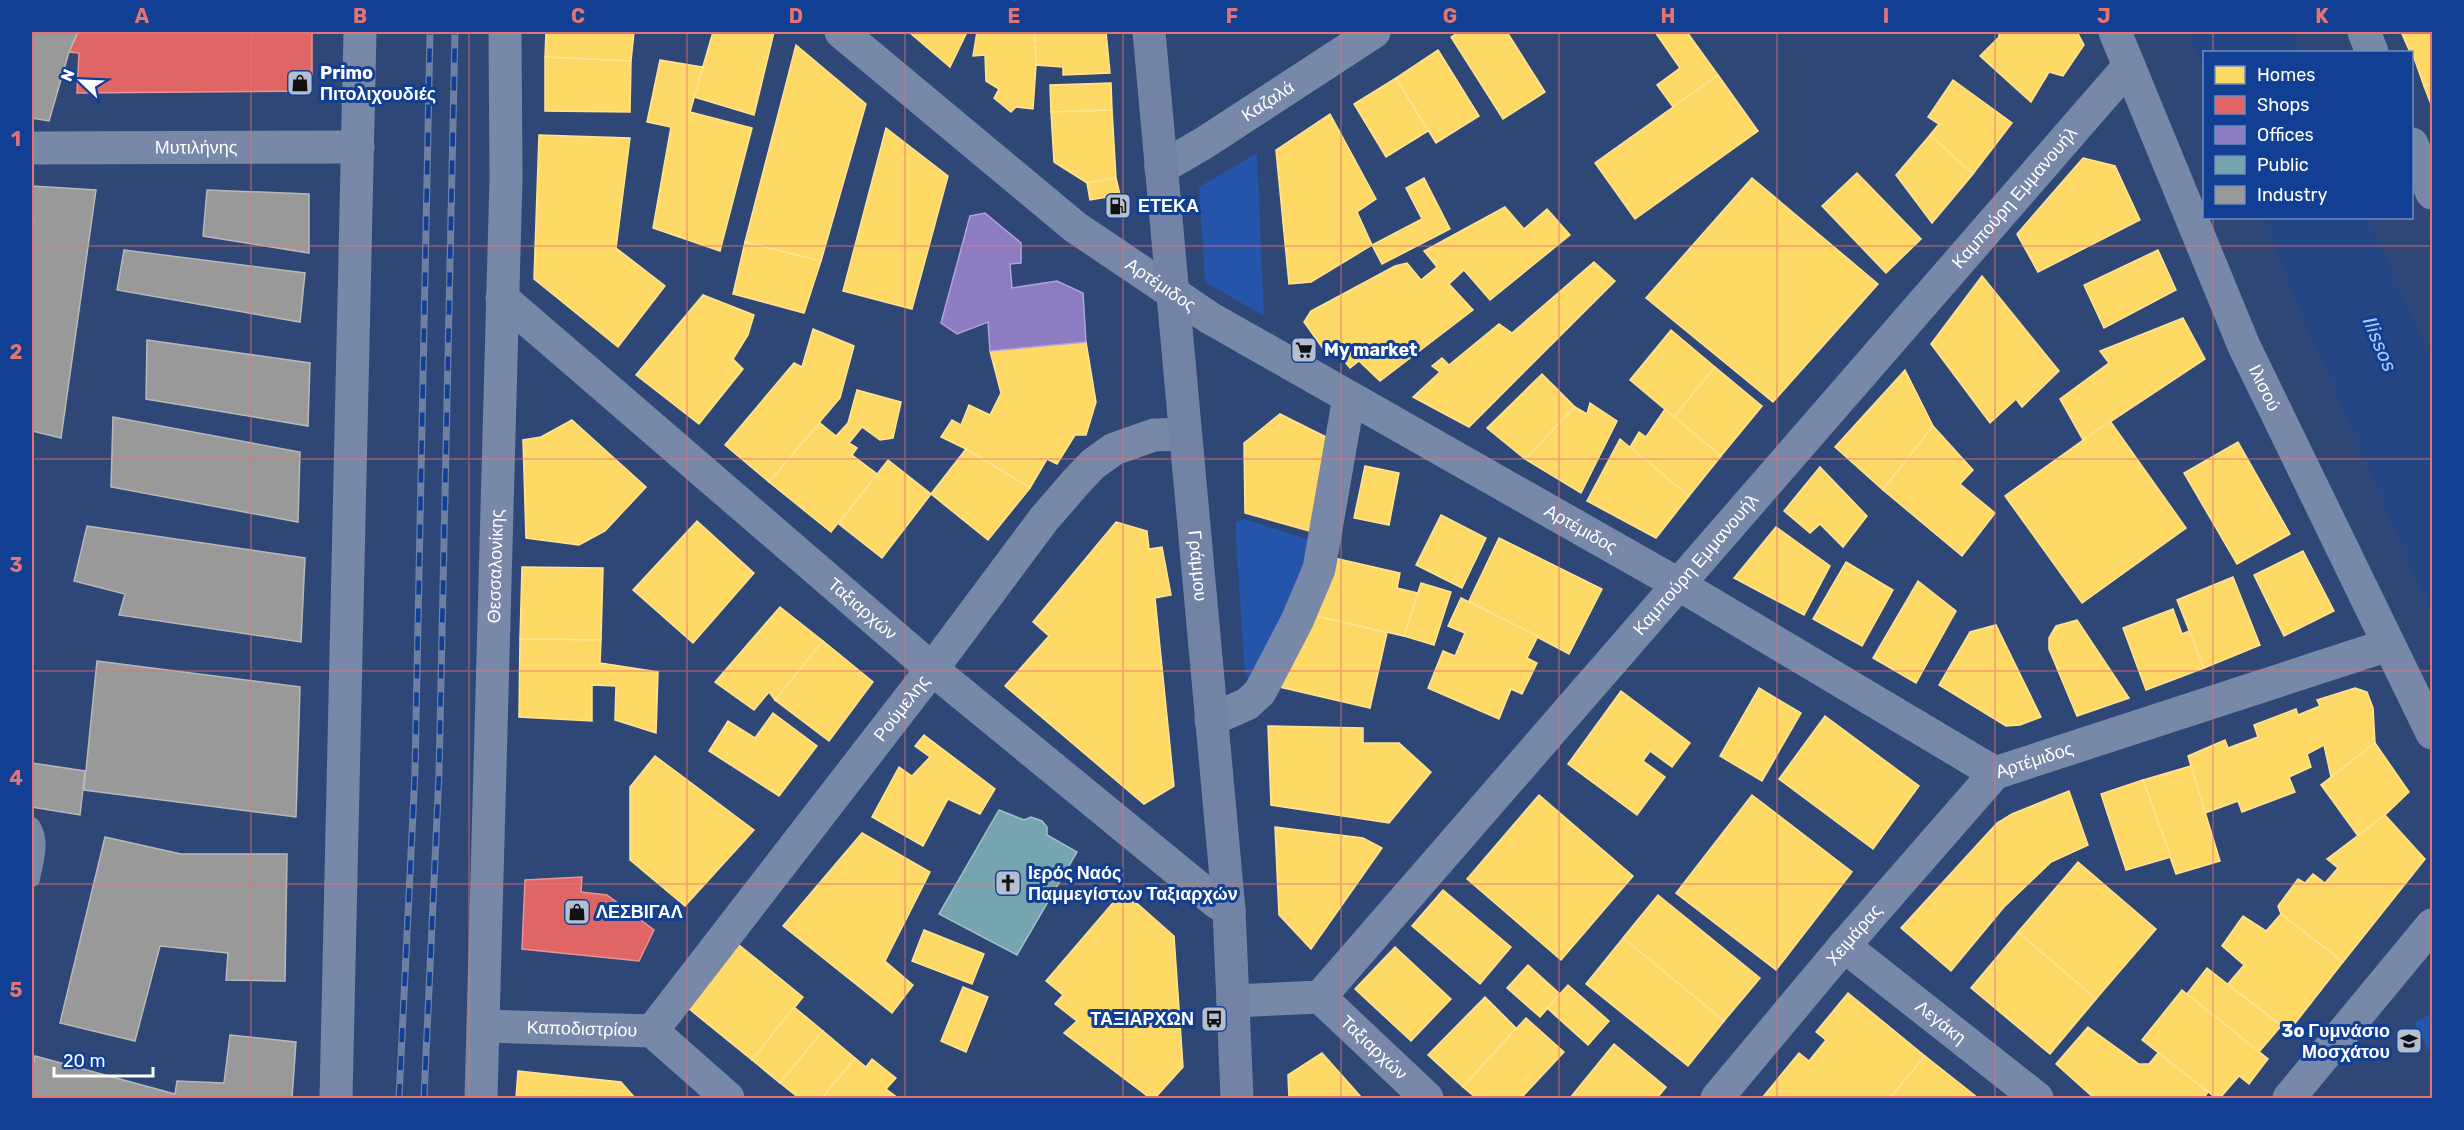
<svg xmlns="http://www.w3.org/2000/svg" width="2464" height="1130" viewBox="0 0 2464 1130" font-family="Rubik,sans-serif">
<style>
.green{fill:#2455aa}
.water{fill:#254684}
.homes{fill:#ffd966;stroke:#ffe494;stroke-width:1.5}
.shops{fill:#e06666;stroke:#e99494;stroke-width:1.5}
.offices{fill:#8e7cc3;stroke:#b0a3d5;stroke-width:1.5}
.public{fill:#76a5af;stroke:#9fc0c7;stroke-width:1.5}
.industry{fill:#999;stroke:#b8b8b8;stroke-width:1.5}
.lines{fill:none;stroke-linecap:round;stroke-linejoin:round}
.lane{stroke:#7788a9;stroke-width:16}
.street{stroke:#7788a9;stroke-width:33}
.secondary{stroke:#7283a5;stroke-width:33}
.rail-casing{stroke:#6e7fa1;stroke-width:7}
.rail{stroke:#113f93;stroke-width:4.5;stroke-dasharray:14;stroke-linecap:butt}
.grid{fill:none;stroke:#e47373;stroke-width:1.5;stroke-opacity:0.55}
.labels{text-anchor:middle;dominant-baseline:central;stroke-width:6;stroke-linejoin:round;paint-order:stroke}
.poi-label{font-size:18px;font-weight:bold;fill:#fff;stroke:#113f93;text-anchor:start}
.street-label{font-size:18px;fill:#fff;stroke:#113f93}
.water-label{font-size:20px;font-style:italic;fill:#aac8fa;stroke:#113f93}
.neatline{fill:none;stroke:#e47373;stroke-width:2}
.grid-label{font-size:20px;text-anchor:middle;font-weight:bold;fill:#e47373}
</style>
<rect width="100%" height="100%" fill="#2e4776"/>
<g class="green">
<polygon points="1257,153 1264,316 1205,282 1199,187"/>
<polygon points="1244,519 1310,540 1312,555 1253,683 1245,674 1236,539 1236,522"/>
<polygon points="2432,1013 2432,1056 2414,1023"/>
</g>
<g class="water">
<polygon points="2189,32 2289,32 2298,52 2204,52 2204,70"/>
<polygon points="2263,218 2369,218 2432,363 2432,615 2299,307"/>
</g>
<g class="homes">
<polygon points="546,32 634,32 631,61 545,57"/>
<polygon points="713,32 774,32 754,115 694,97"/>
<polygon points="909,32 967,32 950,67"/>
<polygon points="977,32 1035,32 1036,65 1033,109 1016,107 1011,112 994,98 999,89 986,81 985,55 973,56"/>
<polygon points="1035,32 1106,32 1110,73 1063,75 1063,67 1036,65"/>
<polygon points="1459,32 1507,32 1545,92 1503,119 1451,37"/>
<polygon points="1655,32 1687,32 1718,75 1673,107 1657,85 1680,68"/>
<polygon points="1999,32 2077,32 2084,45 2063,76 2049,72 2031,102 1980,56 1999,37"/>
<polygon points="2409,32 2432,32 2432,83 2424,86 2412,52 2410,52 2402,34"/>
<polygon points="796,45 866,104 821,261 745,242"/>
<polygon points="1438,50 1479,116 1436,143 1396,78"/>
<polygon points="545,57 631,61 630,112 545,111"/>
<polygon points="660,60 703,67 690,112 752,128 720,251 653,228 671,127 647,122"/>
<polygon points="1718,75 1758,131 1635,219 1595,163"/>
<polygon points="1396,78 1428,131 1386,157 1354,104"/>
<polygon points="1953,80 2012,123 1973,174 1930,135 1939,124 1928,117"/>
<polygon points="1111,83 1112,110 1051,112 1050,85"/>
<polygon points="2432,83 2432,107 2424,86"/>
<polygon points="1112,110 1116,178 1087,183 1054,162 1051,112"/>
<polygon points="1330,114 1376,199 1357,212 1372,245 1311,282 1289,284 1276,150"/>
<polygon points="886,128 948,176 912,309 843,291"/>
<polygon points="539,135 630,138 616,248 665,286 618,347 534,279"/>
<polygon points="1930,135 1973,174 1932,223 1896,175"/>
<polygon points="2083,158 2115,166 2140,220 2038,272 2017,234"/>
<polygon points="1857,173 1921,239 1886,273 1822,206"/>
<polygon points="1116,178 1120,195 1090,200 1087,183"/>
<polygon points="1424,178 1450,229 1382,264 1372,245 1422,219 1406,188"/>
<polygon points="1752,178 1878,284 1773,402 1646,298"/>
<polygon points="1505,207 1524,229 1547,209 1570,235 1490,300 1464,270 1449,284 1473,310 1380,381 1359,361 1350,368 1332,346 1324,350 1304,322 1311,311 1395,266 1407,263 1421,280 1437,267 1424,251"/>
<polygon points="745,242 821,261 804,313 733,294"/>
<polygon points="2158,250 2176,290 2104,328 2084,285"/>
<polygon points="1594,262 1615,281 1469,427 1413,397 1440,372 1432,366 1442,358 1449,365 1499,324 1512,333"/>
<polygon points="1982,276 2059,371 2022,407 2016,399 1990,423 1931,344"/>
<polygon points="703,295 754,315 748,335 733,359 743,369 699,424 636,375"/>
<polygon points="2183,318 2205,359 2083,440 2060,399 2109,363 2100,351"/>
<polygon points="813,329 854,346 840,398 769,482 725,445 794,363 802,367"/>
<polygon points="1671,330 1715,367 1674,417 1630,380"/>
<polygon points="1086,342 1096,402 1086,435 1075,435 1057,464 1047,459 1030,488 966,449 941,437 952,420 961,425 969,405 990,415 1001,393 990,351"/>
<polygon points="1715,367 1762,406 1721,456 1674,417"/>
<polygon points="1905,370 1933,426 1883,490 1835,447"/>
<polygon points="1542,374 1575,407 1525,459 1487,428"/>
<polygon points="857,390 901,402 893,438 880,440 862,427 849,443 857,448 852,455 877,474 831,532 769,482 820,423 836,436 848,423"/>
<polygon points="1590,403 1617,421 1581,493 1525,459 1575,407 1587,414"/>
<polygon points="1665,409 1721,456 1689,496 1630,447 1639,432 1646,437"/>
<polygon points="1280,414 1326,437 1313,532 1245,513 1244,443"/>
<polygon points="572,420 646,487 605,531 579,545 526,538 523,440 541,437"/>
<polygon points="2110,421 2186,528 2082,603 2005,496"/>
<polygon points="1933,426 1973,470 1960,484 1995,513 1962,556 1883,490"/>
<polygon points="1620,439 1689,496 1656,538 1587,501"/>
<polygon points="2238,442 2290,534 2237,564 2184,473"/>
<polygon points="966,449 1030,488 988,540 931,494"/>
<polygon points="888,460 931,494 882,558 839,524"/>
<polygon points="1365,466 1399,473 1389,525 1354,518"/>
<polygon points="1820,467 1867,516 1843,547 1820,524 1810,533 1784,511"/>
<polygon points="1441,515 1486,538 1462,588 1416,565"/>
<polygon points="697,521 754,573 693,643 633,590"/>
<polygon points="1116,522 1147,531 1149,549 1162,547 1171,595 1155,598 1174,786 1144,804 1005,686 1049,636 1033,622"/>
<polygon points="1776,527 1830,566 1804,615 1734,578"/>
<polygon points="1499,538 1602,589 1569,654 1469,601"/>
<polygon points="2303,551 2334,611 2284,636 2254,575"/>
<polygon points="1330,557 1400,573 1397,588 1418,593 1404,636 1316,616"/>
<polygon points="1846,562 1893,590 1862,646 1813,619"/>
<polygon points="522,567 603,568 601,640 520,639"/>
<polygon points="2233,577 2260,645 2204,668 2177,600"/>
<polygon points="1918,581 1956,611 1916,683 1873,658"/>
<polygon points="1421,583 1451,592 1434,645 1404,636"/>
<polygon points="1461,598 1538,636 1527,658 1537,663 1522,694 1511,689 1499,719 1428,688 1443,651 1455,656 1465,633 1448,626"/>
<polygon points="780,607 823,641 775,700 769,692 754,710 715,682"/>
<polygon points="2173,609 2182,634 2189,631 2204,668 2146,690 2123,628"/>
<polygon points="1308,614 1387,633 1370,708 1279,687 1288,649 1300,652"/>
<polygon points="2077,620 2129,698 2077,716 2049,649 2049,638 2056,626"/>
<polygon points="1996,625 2041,717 2020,725 2006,726 1939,685 1970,632"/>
<polygon points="520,639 601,640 600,663 658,672 656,733 615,720 616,686 592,685 592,721 519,717"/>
<polygon points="823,641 873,682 829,741 775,700"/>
<polygon points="1759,688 1801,713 1762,781 1720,756"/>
<polygon points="2355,688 2367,692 2373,708 2375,743 2331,777 2324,745 2307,754 2311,767 2289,777 2295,792 2242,812 2238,801 2205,813 2188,756 2225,740 2228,748 2258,737 2254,725 2296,709 2298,715 2320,706 2317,700"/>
<polygon points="1621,691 1690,743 1672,767 1650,751 1643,761 1665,777 1637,815 1568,764"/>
<polygon points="773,713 817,746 779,796 709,751 728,721 755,738"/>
<polygon points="1825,716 1919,786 1873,849 1779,779"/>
<polygon points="1268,726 1363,728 1363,743 1399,743 1431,772 1389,823 1271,805"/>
<polygon points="924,735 995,789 980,814 948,799 923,846 872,817 899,767 912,776 930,757 915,746"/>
<polygon points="2375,743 2409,792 2385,815 2358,836 2321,785"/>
<polygon points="655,756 754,830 685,906 630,860 630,787"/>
<polygon points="2191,766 2220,861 2176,874 2143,780"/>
<polygon points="2143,780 2171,857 2126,870 2101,794"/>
<polygon points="2069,791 2088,845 2051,862 2004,907 1951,971 1901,928 1997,823 2012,814"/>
<polygon points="1539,795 1633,876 1561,960 1467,879"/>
<polygon points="1752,795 1852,872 1776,970 1676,893"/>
<polygon points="2385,815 2425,859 2343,962 2281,914 2278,906 2298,879 2305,883 2313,874 2325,883 2338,868 2327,859"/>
<polygon points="1275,827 1363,838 1382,848 1311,949 1279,915"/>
<polygon points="862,833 930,872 885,961 913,985 892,1013 783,926"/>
<polygon points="2078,862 2156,929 2096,999 2018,932"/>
<polygon points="1443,890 1511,947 1480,984 1412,926"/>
<polygon points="1123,891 1174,936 1183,1067 1155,1098 1150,1098 1064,1033 1077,1021 1055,1004 1063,995 1046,981"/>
<polygon points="1658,895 1760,978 1724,1021 1623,938"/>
<polygon points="2281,914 2343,962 2289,1031 2228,984 2244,965 2222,946 2243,916 2266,931"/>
<polygon points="924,930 984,954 972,984 912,961"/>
<polygon points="2018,932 2096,999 2050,1054 1971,988"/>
<polygon points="1623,938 1724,1021 1688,1066 1586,984"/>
<polygon points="739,945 803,997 752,1060 688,1008"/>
<polygon points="1395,947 1451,999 1411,1041 1355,989"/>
<polygon points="1528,965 1560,994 1540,1017 1507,988"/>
<polygon points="2207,968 2281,1026 2259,1052 2187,994"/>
<polygon points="1568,985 1609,1021 1588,1045 1547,1008"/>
<polygon points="963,987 988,997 966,1052 941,1041"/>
<polygon points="2182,990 2268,1059 2249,1084 2239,1076 2220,1098 2216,1098 2142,1040"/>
<polygon points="1848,993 1925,1056 1890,1098 1762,1098 1799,1053 1809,1061 1826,1040 1816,1032"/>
<polygon points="1485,997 1516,1028 1463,1087 1428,1055"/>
<polygon points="794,1007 823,1031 780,1083 752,1060"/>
<polygon points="1526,1018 1564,1052 1521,1098 1476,1098 1463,1087"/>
<polygon points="2088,1027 2139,1064 2149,1064 2158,1053 2208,1092 2204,1098 2094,1098 2056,1064"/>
<polygon points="823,1031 855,1058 822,1098 799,1098 780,1083"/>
<polygon points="1614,1044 1666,1087 1657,1098 1570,1098"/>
<polygon points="1322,1053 1362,1098 1289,1098 1288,1075"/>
<polygon points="1925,1056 1978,1098 1890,1098"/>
<polygon points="855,1058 866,1067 872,1059 896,1078 886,1089 898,1098 822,1098"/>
<polygon points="518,1071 621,1082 635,1098 516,1098"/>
</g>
<g class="shops">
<polygon points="78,32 312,32 312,91 77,93 79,53 69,52"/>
<polygon points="582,877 581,892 607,895 654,930 639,961 522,949 525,880"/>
</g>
<polygon class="offices" points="985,213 1021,243 1021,263 1010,264 1012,288 1057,281 1083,293 1086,342 990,351 988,322 957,334 941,323 970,216"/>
<polygon class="public" points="999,810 1024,820 1031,817 1042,821 1047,827 1047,835 1077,852 1017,955 939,914"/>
<g class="industry">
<polygon points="32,32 78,32 69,52 49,121 32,118"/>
<polygon points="32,186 96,190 61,438 32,431 32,237 34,219 32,219"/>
<polygon points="207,190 309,194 309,253 203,236"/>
<polygon points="124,250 305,273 300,322 117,290"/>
<polygon points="147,340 310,363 308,426 146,399"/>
<polygon points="113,417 300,452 298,522 111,487"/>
<polygon points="87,526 305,558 301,642 119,615 125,594 74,581"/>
<polygon points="97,661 300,687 296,817 84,790"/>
<polygon points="32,763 85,771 80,815 32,807"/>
<polygon points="105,837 181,854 287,854 285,981 226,980 228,953 160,946 135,1041 60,1023"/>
<polygon points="230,1035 296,1042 292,1098 32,1098 32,1071 35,1056 175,1094 177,1081 224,1083"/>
</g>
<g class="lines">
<path class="lane" d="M 32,825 C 43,841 35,862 32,879"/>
<g class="street">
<path id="s1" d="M 841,32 L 1075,227 L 1210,318 L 1678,584 L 1995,773 L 2388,645"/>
<path id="s2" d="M 2115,32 L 2244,346 L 2432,733"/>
<polyline points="2364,32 2372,52"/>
<polyline points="2412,144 2432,193"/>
<path id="s3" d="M 32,148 L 358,147"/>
<path id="s4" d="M 1161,168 L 1204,143 L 1374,32"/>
<path id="s5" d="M 502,298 L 932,669 L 1215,901 L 1229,910"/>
<polyline points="1211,720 1247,704 1260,692 1297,621 1319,569 1349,397"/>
<path id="s6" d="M 1844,946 L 2037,1098"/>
<path id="s7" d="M 1320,997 L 1427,1098"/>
<path id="s8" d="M 1233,1001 L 1320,997 L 2129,66"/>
<path id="s9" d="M 483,1026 L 652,1031 L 728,1098"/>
<path id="s10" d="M 652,1031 L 932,669 L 1044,519 L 1076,482 L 1093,464 L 1114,449 L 1154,435 L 1184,434"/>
<polyline points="336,1098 360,32"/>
<path id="s11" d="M 481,1098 L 506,178 L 505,32"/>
<path id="s12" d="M 1717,1098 L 1844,946 L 1995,773"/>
<polyline points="2289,1098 2432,925"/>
</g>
<path class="secondary" id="s13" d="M 1149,32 L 1229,910 L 1237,1098"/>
<defs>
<g id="rail">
<polyline points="399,1098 415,772 430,32"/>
<polyline points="424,1098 439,774 455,32"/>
</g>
</defs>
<use href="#rail" class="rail-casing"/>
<use href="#rail" class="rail"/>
</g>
<path class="grid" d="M 251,32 L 251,1098M 469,32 L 469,1098M 687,32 L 687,1098M 905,32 L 905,1098M 1123,32 L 1123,1098M 1341,32 L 1341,1098M 1559,32 L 1559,1098M 1777,32 L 1777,1098M 1995,32 L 1995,1098M 2213,32 L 2213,52M 2213,218 L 2213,1098M 32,246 L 2432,246M 32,459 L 2432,459M 32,671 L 2432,671M 32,884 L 2432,884"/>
<defs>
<symbol id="shop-square" viewBox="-11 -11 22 22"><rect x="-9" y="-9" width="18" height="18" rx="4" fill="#b6bfcf" stroke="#113f93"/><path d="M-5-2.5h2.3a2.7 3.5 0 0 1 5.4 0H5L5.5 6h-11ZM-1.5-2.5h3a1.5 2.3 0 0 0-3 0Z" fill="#111"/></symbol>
<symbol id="fuel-square" viewBox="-11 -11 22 22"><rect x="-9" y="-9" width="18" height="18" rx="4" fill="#b6bfcf" stroke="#113f93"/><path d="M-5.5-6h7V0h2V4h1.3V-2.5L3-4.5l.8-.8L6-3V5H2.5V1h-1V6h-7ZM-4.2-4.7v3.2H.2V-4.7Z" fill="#111"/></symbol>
<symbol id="supermarket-square" viewBox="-11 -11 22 22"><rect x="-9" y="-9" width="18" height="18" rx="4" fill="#b6bfcf" stroke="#113f93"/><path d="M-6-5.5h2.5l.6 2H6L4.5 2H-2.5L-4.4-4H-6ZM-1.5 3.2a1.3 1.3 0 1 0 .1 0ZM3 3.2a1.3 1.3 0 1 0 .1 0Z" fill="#111"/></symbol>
<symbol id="church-square" viewBox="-11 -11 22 22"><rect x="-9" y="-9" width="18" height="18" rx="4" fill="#b6bfcf" stroke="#113f93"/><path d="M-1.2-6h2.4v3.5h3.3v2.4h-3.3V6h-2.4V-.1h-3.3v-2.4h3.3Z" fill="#111"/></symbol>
<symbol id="bus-square" viewBox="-11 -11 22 22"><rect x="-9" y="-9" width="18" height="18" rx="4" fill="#b6bfcf" stroke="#113f93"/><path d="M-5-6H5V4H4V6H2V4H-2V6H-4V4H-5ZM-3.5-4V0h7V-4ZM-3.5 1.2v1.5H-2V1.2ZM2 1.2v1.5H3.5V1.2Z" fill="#111"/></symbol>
<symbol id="school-square" viewBox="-11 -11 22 22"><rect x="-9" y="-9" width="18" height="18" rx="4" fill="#b6bfcf" stroke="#113f93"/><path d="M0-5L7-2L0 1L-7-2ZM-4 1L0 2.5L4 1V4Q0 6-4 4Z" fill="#111"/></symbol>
</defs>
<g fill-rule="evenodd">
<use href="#shop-square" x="285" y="68" width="30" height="30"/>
<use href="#fuel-square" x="1103" y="191" width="30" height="30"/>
<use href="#supermarket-square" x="1289" y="335" width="30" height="30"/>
<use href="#church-square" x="993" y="868" width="30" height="30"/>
<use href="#shop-square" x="562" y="897" width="30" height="30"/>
<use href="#bus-square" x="1199" y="1004" width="30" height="30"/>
<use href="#school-square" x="2394" y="1026" width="30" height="30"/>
</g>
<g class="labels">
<g class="poi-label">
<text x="320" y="73">Primo<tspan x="320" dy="21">Πιτολιχουδιές</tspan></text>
<text x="1138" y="206">ΕΤΕΚΑ</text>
<text x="1324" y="350">My market</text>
<text x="1028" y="873">Ιερός Ναός<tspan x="1028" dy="21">Παμμεγίστων Ταξιαρχών</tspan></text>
<text x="596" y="912">ΛΕΣΒΙΓΑΛ</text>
<text x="1194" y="1019" text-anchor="end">ΤΑΞΙΑΡΧΩΝ</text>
<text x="2390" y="1031" text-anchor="end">3o Γυμνάσιο<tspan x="2390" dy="21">Μοσχάτου</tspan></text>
</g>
<g class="street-label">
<text stroke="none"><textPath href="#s4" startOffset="126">Καζαλά</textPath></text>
<text stroke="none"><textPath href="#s3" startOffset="164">Μυτιλήνης</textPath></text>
<text stroke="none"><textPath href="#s8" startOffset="1146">Καμπούρη Εμμανουήλ</textPath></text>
<text stroke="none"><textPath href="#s1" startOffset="408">Αρτέμιδος</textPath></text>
<text stroke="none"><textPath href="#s2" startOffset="386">Ιλισού</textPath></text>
<text stroke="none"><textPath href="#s1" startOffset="894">Αρτέμιδος</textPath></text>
<text stroke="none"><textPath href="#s8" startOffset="660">Καμπούρη Εμμανουήλ</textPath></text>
<text stroke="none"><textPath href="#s11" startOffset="532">Θεσσαλονίκης</textPath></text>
<text stroke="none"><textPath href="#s13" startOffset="536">Γράμμου</textPath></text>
<text stroke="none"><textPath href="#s5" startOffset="476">Ταξιαρχών</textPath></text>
<text stroke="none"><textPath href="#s10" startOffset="408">Ρούμελης</textPath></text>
<text stroke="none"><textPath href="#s1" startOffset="1416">Αρτέμιδος</textPath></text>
<text stroke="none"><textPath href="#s12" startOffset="213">Χειμάρας</textPath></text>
<text stroke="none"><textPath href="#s6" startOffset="123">Λεγάκη</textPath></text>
<text stroke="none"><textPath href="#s9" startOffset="99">Καποδιστρίου</textPath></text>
<text stroke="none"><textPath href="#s7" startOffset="74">Ταξιαρχών</textPath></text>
</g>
<g class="water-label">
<text transform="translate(2380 344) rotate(67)">Ilissos</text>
</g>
</g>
<rect width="2464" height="1130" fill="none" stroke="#113f93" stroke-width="66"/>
<rect x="2203" y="51" width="210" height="168" fill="#113f93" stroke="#708cbe" stroke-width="1.5"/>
<rect x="2215" y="66" width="30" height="18" fill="#ffd966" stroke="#708cbe" stroke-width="1.5"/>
<text x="2257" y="81" font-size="18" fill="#ffffff">Homes</text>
<rect x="2215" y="96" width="30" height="18" fill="#e06666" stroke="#708cbe" stroke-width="1.5"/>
<text x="2257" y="111" font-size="18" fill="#ffffff">Shops</text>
<rect x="2215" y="126" width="30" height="18" fill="#8e7cc3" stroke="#708cbe" stroke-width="1.5"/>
<text x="2257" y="141" font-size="18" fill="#ffffff">Offices</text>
<rect x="2215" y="156" width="30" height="18" fill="#76a5af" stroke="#708cbe" stroke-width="1.5"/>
<text x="2257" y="171" font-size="18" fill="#ffffff">Public</text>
<rect x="2215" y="186" width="30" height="18" fill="#999999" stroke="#708cbe" stroke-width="1.5"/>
<text x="2257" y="201" font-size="18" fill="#ffffff">Industry</text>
<g transform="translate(81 81) rotate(293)" stroke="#113f93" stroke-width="4.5" paint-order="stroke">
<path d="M0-4.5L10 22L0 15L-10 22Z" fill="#ffffff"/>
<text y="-9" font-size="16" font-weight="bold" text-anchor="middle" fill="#ffffff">N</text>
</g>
<path d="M54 1067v9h99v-9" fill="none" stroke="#ffffff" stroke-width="3"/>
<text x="63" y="1067" font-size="18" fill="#ffffff" stroke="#113f93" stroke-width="4.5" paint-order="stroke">20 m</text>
<rect x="33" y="33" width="2398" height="1064" class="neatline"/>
<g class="grid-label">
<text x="142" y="23">A</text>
<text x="360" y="23">B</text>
<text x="578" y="23">C</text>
<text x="796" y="23">D</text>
<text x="1014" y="23">E</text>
<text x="1232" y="23">F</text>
<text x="1450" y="23">G</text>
<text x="1668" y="23">H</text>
<text x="1886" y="23">I</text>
<text x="2104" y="23">J</text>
<text x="2322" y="23">K</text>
<text x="16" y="146">1</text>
<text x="16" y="359">2</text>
<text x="16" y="572">3</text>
<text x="16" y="785">4</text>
<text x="16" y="997">5</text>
</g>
</svg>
